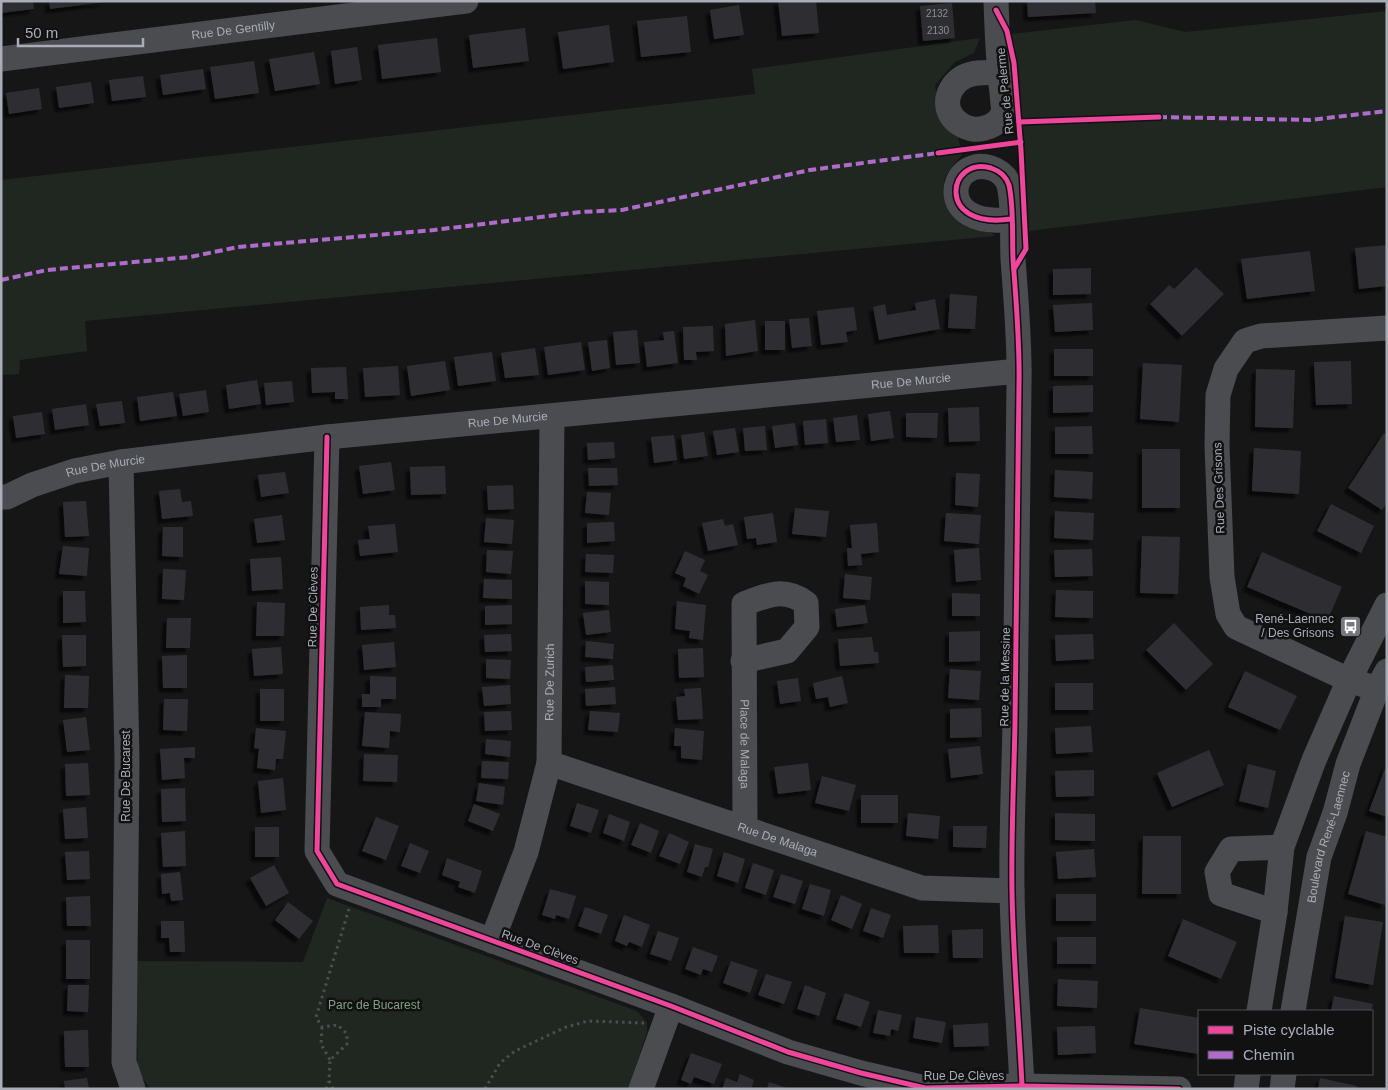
<svg xmlns="http://www.w3.org/2000/svg" width="1388" height="1090" viewBox="0 0 1388 1090" font-family="Helvetica,sans-serif">
<style>
.green{fill:#202721}
.building{fill:#2f2f30;filter:url(#shadow)}
.lines{fill:none;stroke-linecap:round;stroke-linejoin:round}
.path{stroke:#4c4e51;stroke-width:3;stroke-dasharray:2.5 4;stroke-linecap:butt}
.minor{stroke:#4b4c4f;stroke-width:25}
.quiet{stroke:#b06ccc;stroke-width:4;stroke-dasharray:8 4;stroke-linecap:butt}
.cycleway-casing{stroke:#111112;stroke-width:8}
.cycleway{stroke:#ed469a;stroke-width:5}
.labels{text-anchor:middle;dominant-baseline:central;stroke-width:5;stroke-linejoin:round;paint-order:stroke}
.number-label{font-size:10px;fill:#8a8e95}
.street-label{font-size:12px;fill:#a8adb7;stroke:#111112}
.poi-label{font-size:12px;fill:#a8adb7;stroke:#111112;text-anchor:end}
.park-label{font-size:12px;fill:#80a181;stroke:#111112}
</style>
<defs>
<filter id="shadow"><feDropShadow dx="-4.5" dy="4.5" stdDeviation="1" flood-color="#0009"/></filter>
</defs>
<rect width="100%" height="100%" fill="#161617"/>
<g class="green">
<polygon points="1387,11 1387,187 1029,231 1011,34 1136,20 1185,32"/>
<path d="M 980,38 L 974,53 L 955,62 L 935,85 L 939,111 L 957,132 L 962,155 C 952,166 940,178 945,193 C 954,218 979,217 995,236 L 85,321 L 87,351 L 20,360 L 19,374 L 1,375 L 1,180 L 755,94 L 752,69 Z"/>
<polygon points="327,898 637,1011 647,1023 647,1032 628,1089 151,1089 142,1078 138,1068 136,961 303,962"/>
</g>
<g class="building">
<polygon points="1,1 33,1 34,9 1,13"/>
<polygon points="49,1 105,1 105,2 50,9"/>
<polygon points="778,1 816,1 819,33 782,36"/>
<polygon points="1027,1 1095,1 1096,13 1028,17"/>
<polygon points="952,3 955,38 923,41 920,6"/>
<polygon points="739,5 744,35 714,39 710,10"/>
<polygon points="687,16 691,52 641,57 637,21"/>
<polygon points="609,25 614,62 563,69 558,32"/>
<polygon points="525,28 529,61 473,68 469,35"/>
<polygon points="437,38 441,72 382,79 378,45"/>
<polygon points="357,47 362,80 335,84 331,51"/>
<polygon points="314,52 320,84 275,91 269,59"/>
<polygon points="254,61 259,93 215,99 210,67"/>
<polygon points="203,69 206,89 163,95 160,75"/>
<polygon points="143,76 146,97 112,101 109,80"/>
<polygon points="91,82 94,103 59,108 56,87"/>
<polygon points="39,88 42,109 9,114 6,93"/>
<polygon points="1387,245 1387,286 1359,289 1355,248"/>
<polygon points="1310,251 1315,291 1247,299 1241,259"/>
<polygon points="1196,267 1224,294 1182,336 1150,304 1169,285 1174,289"/>
<polygon points="1091,268 1091,294 1053,295 1053,269"/>
<polygon points="950,294 977,296 975,329 948,328"/>
<polygon points="935,299 940,329 879,340 873,307 885,304 887,315 916,310 915,303"/>
<polygon points="1092,303 1093,330 1055,332 1053,305"/>
<polygon points="854,307 857,330 846,332 848,342 821,345 817,311"/>
<polygon points="809,318 812,346 792,348 789,319"/>
<polygon points="755,320 758,351 726,356 725,324"/>
<rect x="765" y="321" width="20" height="29"/>
<polygon points="713,326 714,351 696,352 697,360 684,360 683,327"/>
<polygon points="637,330 640,363 616,365 613,332"/>
<polygon points="674,331 678,363 647,367 644,342 664,340 663,332"/>
<polygon points="607,340 610,368 592,371 588,342"/>
<polygon points="581,342 585,370 548,375 544,347"/>
<polygon points="535,348 539,375 505,378 501,353"/>
<rect x="1054" y="349" width="39" height="27"/>
<polygon points="492,352 496,381 458,386 454,357"/>
<polygon points="445,361 450,390 411,396 407,366"/>
<polygon points="1351,361 1352,404 1316,405 1314,362"/>
<polygon points="1143,363 1182,365 1179,422 1140,419"/>
<polygon points="398,366 400,395 365,397 363,368"/>
<polygon points="346,367 348,399 335,399 335,392 312,393 311,368"/>
<polygon points="1256,369 1295,370 1293,428 1255,427"/>
<polygon points="257,380 261,404 229,409 226,385"/>
<polygon points="292,381 294,402 266,405 264,383"/>
<polygon points="1093,385 1093,412 1053,413 1053,386"/>
<polygon points="206,390 209,412 183,416 179,394"/>
<polygon points="173,392 177,416 140,421 137,397"/>
<polygon points="122,401 125,423 100,426 96,404"/>
<polygon points="86,404 89,425 55,430 52,409"/>
<polygon points="979,407 980,441 949,442 948,408"/>
<polygon points="890,411 894,438 871,441 868,414"/>
<polygon points="42,412 45,434 16,438 13,416"/>
<polygon points="906,413 938,413 937,438 906,437"/>
<polygon points="857,415 860,440 836,442 833,418"/>
<polygon points="826,419 828,443 805,445 803,421"/>
<polygon points="795,423 798,445 775,448 772,426"/>
<polygon points="765,426 767,450 745,451 743,428"/>
<polygon points="1092,426 1093,454 1055,454 1055,427"/>
<polygon points="735,428 739,452 717,455 713,431"/>
<polygon points="704,432 708,456 684,459 681,435"/>
<polygon points="1384,433 1387,435 1387,503 1382,510 1348,488"/>
<polygon points="674,435 677,460 654,463 651,437"/>
<polygon points="614,442 615,458 588,460 587,443"/>
<polygon points="1254,448 1301,451 1299,494 1252,491"/>
<rect x="1142" y="449" width="38" height="59"/>
<polygon points="391,462 395,490 363,494 359,466"/>
<polygon points="445,466 446,494 411,495 410,467"/>
<polygon points="588,468 617,468 618,485 589,486"/>
<polygon points="1055,470 1093,472 1092,499 1054,497"/>
<polygon points="285,472 289,493 261,497 258,475"/>
<polygon points="956,473 980,474 978,507 955,505"/>
<polygon points="513,485 514,509 488,510 487,486"/>
<polygon points="180,489 182,502 191,501 193,516 162,519 159,491"/>
<polygon points="587,492 611,493 609,515 585,513"/>
<polygon points="86,501 89,536 65,537 63,502"/>
<polygon points="1331,504 1374,526 1361,553 1317,531"/>
<polygon points="795,508 829,511 826,537 792,534"/>
<polygon points="1055,511 1094,513 1093,540 1054,538"/>
<polygon points="773,513 777,542 757,545 756,538 747,539 744,517"/>
<polygon points="946,513 981,515 979,544 944,541"/>
<polygon points="282,515 285,540 257,543 254,519"/>
<polygon points="486,518 514,520 512,544 484,542"/>
<polygon points="723,519 725,526 733,524 738,545 708,551 702,523"/>
<polygon points="614,522 615,541 587,543 587,523"/>
<polygon points="877,523 879,552 861,554 862,565 848,566 847,548 852,548 850,525"/>
<polygon points="395,524 398,552 360,556 358,540 370,539 368,526"/>
<polygon points="163,527 183,527 183,557 162,556"/>
<polygon points="1142,536 1180,537 1178,594 1140,593"/>
<polygon points="63,546 89,548 87,576 59,574"/>
<polygon points="979,548 981,580 956,582 954,550"/>
<polygon points="1092,549 1093,576 1055,577 1054,550"/>
<polygon points="487,550 513,551 511,574 486,572"/>
<polygon points="685,551 705,560 700,571 708,575 699,594 683,586 686,578 675,573"/>
<polygon points="1262,552 1342,587 1327,621 1247,587"/>
<polygon points="586,554 614,555 613,573 585,572"/>
<polygon points="281,557 283,589 252,591 250,559"/>
<polygon points="163,569 186,570 184,600 162,599"/>
<polygon points="845,574 872,577 870,600 843,598"/>
<polygon points="484,579 512,580 512,599 483,598"/>
<polygon points="585,581 609,582 609,605 585,604"/>
<polygon points="1056,590 1093,591 1093,618 1055,617"/>
<polygon points="63,591 85,591 86,622 63,623"/>
<polygon points="952,593 980,594 980,616 952,616"/>
<polygon points="677,601 706,605 703,640 689,638 690,631 675,629"/>
<polygon points="257,602 285,603 284,636 256,636"/>
<polygon points="389,605 389,615 395,615 396,628 361,630 360,607"/>
<polygon points="512,605 512,624 485,625 485,606"/>
<polygon points="865,605 868,623 837,627 835,609"/>
<polygon points="609,610 611,632 586,635 583,613"/>
<polygon points="167,618 191,618 190,648 166,648"/>
<polygon points="1174,623 1213,664 1186,690 1146,650"/>
<polygon points="980,631 980,661 949,662 949,632"/>
<polygon points="511,634 512,651 485,652 484,635"/>
<polygon points="1093,634 1094,659 1056,661 1055,635"/>
<polygon points="62,635 86,635 86,666 63,667"/>
<polygon points="872,637 874,652 878,652 879,663 840,666 838,639"/>
<polygon points="586,641 614,644 613,659 585,657"/>
<polygon points="394,642 396,667 364,670 362,645"/>
<polygon points="281,647 283,674 254,676 252,649"/>
<polygon points="703,648 704,677 679,678 678,649"/>
<polygon points="187,655 187,688 163,688 162,656"/>
<polygon points="486,659 511,660 510,679 486,678"/>
<polygon points="613,665 614,680 586,682 585,667"/>
<polygon points="950,669 981,671 979,700 948,698"/>
<polygon points="1245,671 1297,696 1280,730 1228,707"/>
<polygon points="65,675 89,676 88,708 64,708"/>
<polygon points="370,676 396,677 396,699 381,699 381,707 362,707 362,694 370,694"/>
<polygon points="842,676 848,703 830,707 828,697 816,699 813,683"/>
<polygon points="798,678 801,701 780,704 777,681"/>
<rect x="1055" y="683" width="38" height="27"/>
<polygon points="510,685 511,704 484,706 482,687"/>
<polygon points="615,687 616,704 586,706 585,689"/>
<polygon points="701,688 703,719 678,720 676,697 685,696 684,689"/>
<rect x="260" y="689" width="24" height="32"/>
<polygon points="164,699 188,699 187,731 163,730"/>
<polygon points="981,708 982,737 950,738 950,709"/>
<polygon points="511,711 512,730 485,731 484,712"/>
<polygon points="590,711 620,713 618,732 588,730"/>
<polygon points="365,712 401,714 400,732 390,731 389,748 362,746"/>
<polygon points="86,717 90,750 67,752 63,720"/>
<polygon points="1091,726 1093,752 1056,754 1055,728"/>
<polygon points="256,728 286,731 283,759 276,759 275,770 257,768 259,749 254,748"/>
<polygon points="675,728 704,731 702,760 681,758 681,746 674,746"/>
<polygon points="486,739 511,741 510,757 485,754"/>
<polygon points="980,746 983,774 951,778 948,749"/>
<polygon points="195,747 195,758 184,758 185,778 162,780 160,749"/>
<polygon points="1209,750 1224,785 1172,807 1157,773"/>
<polygon points="364,754 398,755 397,782 363,781"/>
<polygon points="482,761 509,762 508,779 481,778"/>
<polygon points="88,763 90,795 66,796 65,764"/>
<polygon points="808,763 811,790 778,794 774,767"/>
<polygon points="1387,763 1387,817 1369,811"/>
<polygon points="1248,764 1276,771 1268,808 1239,801"/>
<polygon points="1094,770 1094,796 1056,797 1055,771"/>
<polygon points="822,776 856,785 849,811 815,803"/>
<polygon points="283,778 286,810 261,813 258,781"/>
<polygon points="479,783 505,787 503,805 476,801"/>
<polygon points="185,788 186,821 162,822 161,789"/>
<rect x="861" y="795" width="37" height="28"/>
<polygon points="577,803 599,810 591,833 570,826"/>
<polygon points="474,804 500,814 493,831 468,821"/>
<polygon points="86,807 88,838 65,839 63,809"/>
<polygon points="908,813 940,816 938,839 906,836"/>
<polygon points="1055,813 1095,814 1095,841 1055,840"/>
<polygon points="609,814 630,822 624,841 603,833"/>
<polygon points="376,817 399,826 386,860 362,851"/>
<polygon points="640,823 659,831 651,853 631,845"/>
<polygon points="953,826 987,826 986,848 953,847"/>
<rect x="255" y="827" width="24" height="30"/>
<polygon points="185,831 186,866 163,867 161,833"/>
<polygon points="1366,831 1387,837 1385,905 1348,894"/>
<polygon points="669,833 689,842 680,864 659,856"/>
<polygon points="1143,836 1181,836 1181,894 1142,894"/>
<polygon points="410,843 429,851 420,873 401,866"/>
<polygon points="695,844 713,849 708,867 705,867 702,877 687,872"/>
<polygon points="1094,849 1096,877 1058,879 1056,852"/>
<polygon points="89,851 90,879 67,880 65,852"/>
<polygon points="724,852 745,859 738,883 717,876"/>
<polygon points="447,858 482,871 475,893 458,887 460,882 442,875"/>
<polygon points="753,863 774,870 766,895 745,888"/>
<polygon points="274,865 289,893 266,906 250,878"/>
<polygon points="180,872 183,900 171,901 170,893 162,894 161,874"/>
<polygon points="781,874 803,881 795,904 773,897"/>
<polygon points="810,884 831,890 824,916 802,909"/>
<polygon points="550,889 576,896 569,919 556,915 555,919 542,915"/>
<rect x="1056" y="894" width="40" height="27"/>
<polygon points="841,895 862,904 852,929 831,920"/>
<polygon points="90,896 91,926 67,926 66,897"/>
<polygon points="288,902 313,921 299,939 275,920"/>
<polygon points="585,907 608,915 601,934 578,926"/>
<polygon points="871,908 891,915 883,938 863,931"/>
<polygon points="624,915 650,925 642,947 629,942 627,946 615,941"/>
<polygon points="1345,916 1383,922 1373,985 1335,978"/>
<polygon points="1183,919 1237,942 1221,979 1168,956"/>
<polygon points="161,921 184,921 185,952 170,952 169,938 161,938"/>
<polygon points="938,925 939,953 904,953 903,926"/>
<polygon points="983,929 983,958 953,958 952,930"/>
<polygon points="658,931 679,938 671,961 650,954"/>
<rect x="1057" y="937" width="39" height="27"/>
<rect x="66" y="940" width="24" height="39"/>
<polygon points="693,947 718,956 712,972 703,969 701,975 685,969"/>
<polygon points="731,961 758,970 750,993 723,983"/>
<polygon points="766,974 792,982 784,1004 758,995"/>
<polygon points="1058,979 1098,981 1097,1008 1057,1006"/>
<polygon points="68,985 89,985 88,1012 67,1011"/>
<polygon points="805,985 826,993 819,1016 797,1009"/>
<polygon points="845,993 870,1002 861,1027 836,1019"/>
<polygon points="1334,996 1373,1004 1371,1011 1331,1011"/>
<polygon points="1140,1008 1199,1018 1199,1054 1134,1044"/>
<polygon points="878,1010 902,1015 898,1031 891,1029 890,1036 873,1033"/>
<polygon points="916,1017 946,1022 942,1043 913,1038"/>
<polygon points="988,1023 989,1046 954,1047 953,1025"/>
<polygon points="1095,1026 1096,1053 1058,1055 1057,1027"/>
<polygon points="88,1030 89,1067 65,1067 64,1031"/>
<polygon points="691,1053 722,1064 714,1084 694,1077 691,1084 681,1080"/>
<polygon points="740,1074 754,1080 751,1089 722,1089 726,1078 737,1082"/>
<polygon points="87,1078 89,1089 65,1089 64,1081"/>
<polygon points="1320,1078 1357,1086 1356,1089 1318,1089"/>
<polygon points="769,1082 787,1088 787,1089 767,1089"/>
</g>
<g class="lines">
<g class="path">
<polyline points="322,1027 321,1044 330,1060"/>
<polyline points="326,1089 328,1082"/>
<polyline points="333,1089 329,1081 330,1060 347,1044 347,1034 338,1025 322,1027 316,1017 349,909"/>
<polyline points="485,1089 500,1063 515,1051 566,1027 588,1021 644,1023"/>
</g>
<g class="minor">
<path d="M 996,1 C 997,32 998,62 1002,93 C 1002,100 1005,109 1002,115 C 997,126 983,130 973,129 C 965,128 955,122 951,115 C 941,98 954,78 972,74 C 980,72 990,73 999,72"/>
<path id="s1" d="M 1,59 L 466,1"/>
<path d="M 1011,219 C 934,230 948,155 991,168 C 1000,171 1006,176 1009,185 C 1014,207 1012,237 1013,259 C 1016,301 1020,343 1019,385 C 1018,498 1016,610 1015,722 C 1014,778 1011,835 1012,891 C 1013,956 1019,1021 1022,1086"/>
<polyline points="327,437 317,851 337,884 671,1006 788,1052 861,1073 925,1088 1022,1086 1179,1089"/>
<polyline points="121,462 127,760 124,1062 133,1089"/>
<path id="s2" d="M 1,497 L 7,497 L 32,485 L 74,471 L 121,462 L 327,437 L 1019,371"/>
<path id="s3" d="M 743,661 L 787,651 L 807,627 L 806,603 C 784,587 767,595 744,604 L 745,826"/>
<polyline points="1377,689 1349,680 1236,627 1228,614 1222,577 1217,445 1218,395 1226,369 1245,341 1261,336 1387,328"/>
<path id="s4" d="M 549,763 L 922,888 L 1012,891"/>
<polyline points="1275,912 1221,894 1217,872 1231,849 1282,847"/>
<path id="s5" d="M 492,941 L 526,852 L 549,763 L 552,416"/>
<polyline points="1259,1011 1275,912 1282,847 1314,760 1349,680 1387,605"/>
<path id="s6" d="M 1293,1011 L 1319,857 L 1335,813 L 1348,764 L 1377,689 L 1387,671"/>
<polyline points="641,1089 671,1006"/>
<polyline points="1246,1089 1248,1074"/>
<polyline points="1282,1089 1284,1074"/>
</g>
<g class="quiet">
<polyline points="1159,117 1310,120 1387,111"/>
<polyline points="1,280 47,270 190,257 238,247 434,230 581,212 622,210 810,170 938,153"/>
</g>
<defs>
<g id="cycleway">
<polyline points="996,10 1007,31 1014,63 1021,150 1026,249 1014,269"/>
<polyline points="1019,122 1159,117"/>
<polyline points="938,153 1021,142"/>
<path d="M 1011,219 C 934,230 948,155 991,168 C 1000,171 1006,176 1009,185 C 1014,207 1012,237 1013,259 C 1016,301 1020,343 1019,385 C 1018,498 1016,610 1015,722 C 1014,778 1011,835 1012,891 C 1013,956 1019,1021 1022,1086"/>
<polyline points="327,437 317,851 337,884 671,1006 788,1052 861,1073 925,1088 1022,1086 1179,1089"/>
</g>
</defs>
<use href="#cycleway" class="cycleway-casing"/>
<use href="#cycleway" class="cycleway"/>
</g>
<defs>
<symbol id="bus-square" viewBox="-11 -11 22 22"><rect x="-9" y="-9" width="18" height="18" rx="4" fill="#75787f" stroke="#111112"/><path d="M-5-6H5V4H4V6H2V4H-2V6H-4V4H-5ZM-3.5-4V0h7V-4ZM-3.5 1.2v1.5H-2V1.2ZM2 1.2v1.5H3.5V1.2Z" fill="#fff"/></symbol>
</defs>
<g fill-rule="evenodd">
<use href="#bus-square" x="1338" y="614" width="25" height="25"/>
</g>
<g class="labels">
<g class="number-label">
<text x="937" y="13">2132</text>
<text x="938" y="30">2130</text>
</g>
<g class="street-label">
<text stroke="none"><textPath href="#s1" startOffset="234">Rue De Gentilly</textPath></text>
<text transform="translate(1005 91) rotate(-96)">Rue de Palerme</text>
<text stroke="none"><textPath href="#s2" startOffset="920">Rue De Murcie</textPath></text>
<text stroke="none"><textPath href="#s2" startOffset="515">Rue De Murcie</textPath></text>
<text stroke="none"><textPath href="#s2" startOffset="110">Rue De Murcie</textPath></text>
<text transform="translate(1219 488) rotate(-92)">Rue Des Grisons</text>
<text transform="translate(313 607) rotate(-89)">Rue De Clèves</text>
<text transform="translate(1005 677) rotate(-89)">Rue de la Messine</text>
<text stroke="none"><textPath href="#s5" startOffset="268">Rue De Zurich</textPath></text>
<text stroke="none"><textPath href="#s3" startOffset="306">Place de Malaga</textPath></text>
<text transform="translate(126 776) rotate(-90)">Rue De Bucarest</text>
<text stroke="none"><textPath href="#s4" startOffset="241">Rue De Malaga</textPath></text>
<text stroke="none"><textPath href="#s6" startOffset="178">Boulevard René-Laennec</textPath></text>
<text transform="translate(540 947) rotate(20)">Rue De Clèves</text>
<text x="964" y="1076">Rue De Clèves</text>
</g>
<g class="poi-label">
<text x="1334" y="619">René-Laennec<tspan x="1334" dy="14">/ Des Grisons</tspan></text>
</g>
<g class="park-label">
<text x="374" y="1005">Parc de Bucarest</text>
</g>
</g>
<rect width="1388" height="1090" fill="none" stroke="#a8adb7" stroke-width="5"/>
<rect x="1198" y="1010" width="175" height="65" fill="#111112" stroke="#4d4f54"/>
<rect x="1208" y="1026" width="25" height="8" fill="#ed469a" stroke="#4d4f54"/>
<text x="1243" y="1035" font-size="15" fill="#a8adb7">Piste cyclable</text>
<rect x="1208" y="1051" width="25" height="8" fill="#b06ccc" stroke="#4d4f54"/>
<text x="1243" y="1060" font-size="15" fill="#a8adb7">Chemin</text>
<path d="M18 38v8h125v-8" fill="none" stroke="#a8adb7" stroke-width="2.5"/>
<text x="25" y="38" font-size="15" fill="#a8adb7" stroke="#111112" stroke-width="4" paint-order="stroke">50 m</text>
</svg>
